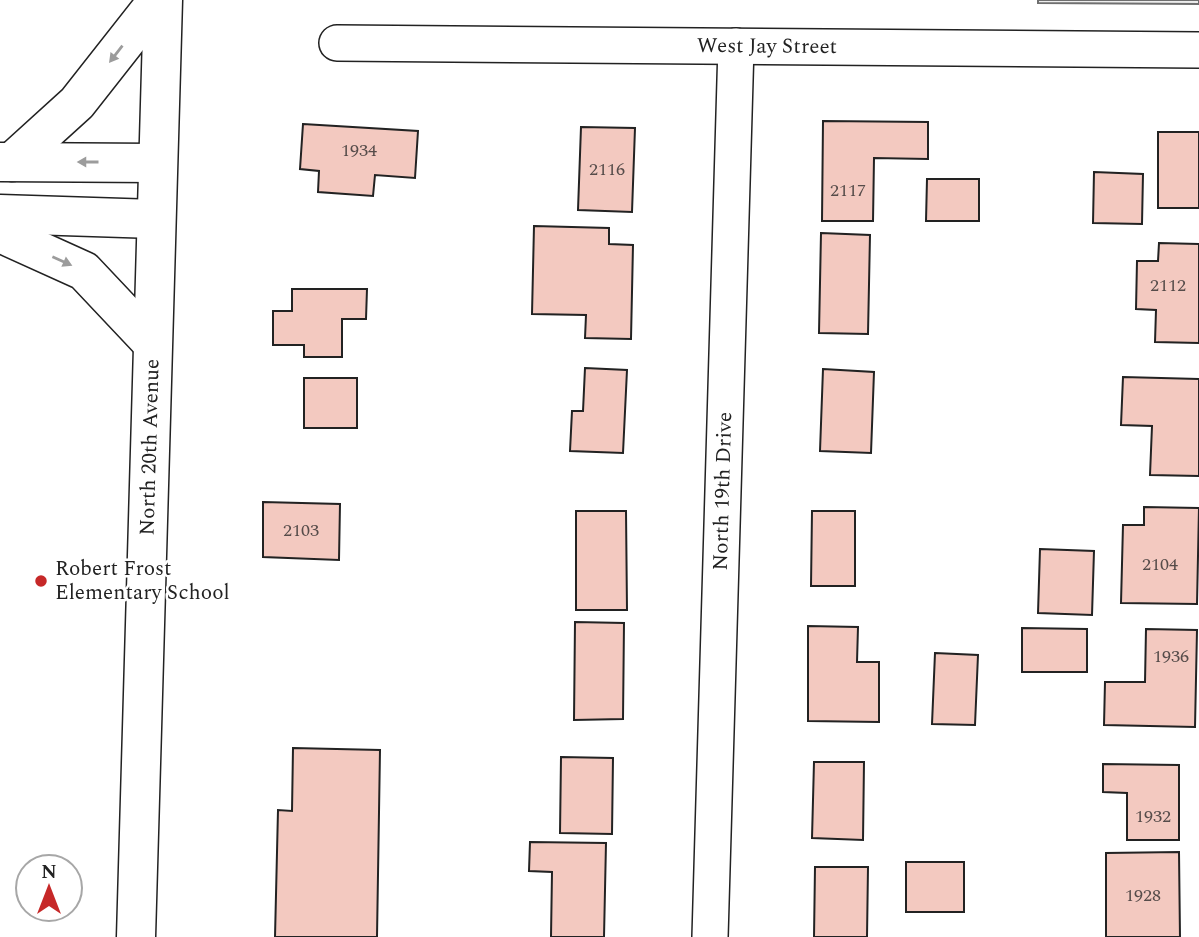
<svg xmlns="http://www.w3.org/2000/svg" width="1199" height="937" viewBox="0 0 1199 937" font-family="Spectral,serif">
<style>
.parking{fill:#ededed;stroke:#6f6f6f;stroke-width:2}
.building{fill:#f3c9c0;stroke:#222;stroke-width:2}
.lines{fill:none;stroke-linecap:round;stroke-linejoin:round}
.street-casing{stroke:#222;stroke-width:38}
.primary-casing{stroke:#222;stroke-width:41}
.highway-casing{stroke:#222;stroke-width:41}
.street{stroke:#fff;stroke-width:35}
.primary{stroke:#fff;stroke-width:38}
.highway{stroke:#fff;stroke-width:38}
.oneway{fill:#9c9c9c}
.poi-dot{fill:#c62828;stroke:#fff;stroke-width:2.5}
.labels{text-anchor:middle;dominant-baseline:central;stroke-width:5;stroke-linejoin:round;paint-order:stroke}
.number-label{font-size:18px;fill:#564c4a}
.street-label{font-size:21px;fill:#222;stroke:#fff}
.poi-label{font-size:21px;fill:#222;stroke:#fff;text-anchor:start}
</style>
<rect width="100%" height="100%" fill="#fff"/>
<polygon class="parking" points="1038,0 1199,0 1199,4 1038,3"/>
<g class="building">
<polygon points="823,121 928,122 928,159 874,158 873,221 822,221"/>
<polygon points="303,124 418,131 415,178 375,175 373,196 318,192 319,171 300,169"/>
<polygon points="581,127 635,128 632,212 578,210"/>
<rect x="1158" y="132" width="41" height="76"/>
<polygon points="1094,172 1143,174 1142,224 1093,223"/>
<polygon points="927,179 979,179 979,221 926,221"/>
<polygon points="534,226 609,228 609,244 633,245 631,339 585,338 586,315 532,314"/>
<polygon points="821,233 870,235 868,334 819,333"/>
<polygon points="1159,243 1199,244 1199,343 1155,342 1156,310 1136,309 1137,261 1158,261"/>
<polygon points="292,289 367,289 366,319 342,319 342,357 304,357 304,345 273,345 273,311 292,311"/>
<polygon points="585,368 627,370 623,453 570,451 572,411 583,411"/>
<polygon points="823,369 874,372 871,453 820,451"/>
<polygon points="1123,377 1199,379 1199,476 1150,475 1152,426 1121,425"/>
<rect x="304" y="378" width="53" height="50"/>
<polygon points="263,502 340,504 339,560 263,557"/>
<polygon points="1144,507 1199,508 1197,604 1121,603 1123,525 1144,525"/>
<polygon points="576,511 626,511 627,610 576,610"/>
<polygon points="812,511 855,511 855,586 811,586"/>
<polygon points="1040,549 1094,551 1092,615 1038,613"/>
<polygon points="575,622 624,623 623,719 574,720"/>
<polygon points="808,626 858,627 857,662 879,662 879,722 808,721"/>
<polygon points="1022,628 1087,629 1087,672 1022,672"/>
<polygon points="1146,629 1197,630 1195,727 1104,725 1105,682 1145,682"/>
<polygon points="935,653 978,655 975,725 932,724"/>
<polygon points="293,748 380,750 377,937 275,937 278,810 292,811"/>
<polygon points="561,757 613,758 612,834 560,833"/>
<polygon points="814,762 864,762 863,840 812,838"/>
<polygon points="1103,764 1179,765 1179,840 1127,840 1127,793 1103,792"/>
<polygon points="530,842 606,843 604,937 551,937 552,872 529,871"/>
<polygon points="1179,852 1180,937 1106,937 1106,853"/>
<rect x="906" y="862" width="58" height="50"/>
<polygon points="815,867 868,867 867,937 814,937"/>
</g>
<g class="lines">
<defs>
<g id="street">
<path id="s1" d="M 337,43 L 1199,50"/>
<path id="s2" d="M 710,937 L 736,46"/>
</g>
<g id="primary">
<path id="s3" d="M 136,937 L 163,0"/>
</g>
<g id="highway">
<polyline points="0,162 156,163"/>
<polyline points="12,162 77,103 158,0"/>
<polyline points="0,214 155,219"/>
<polyline points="0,233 84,271 151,342"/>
</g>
</defs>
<use href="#street" class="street-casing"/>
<use href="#primary" class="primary-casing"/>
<use href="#highway" class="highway-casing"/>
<use href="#street" class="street"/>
<use href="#primary" class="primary"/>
<use href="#highway" class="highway"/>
</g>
<defs><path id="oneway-solid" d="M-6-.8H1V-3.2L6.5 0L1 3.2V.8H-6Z" transform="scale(1.75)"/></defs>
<g class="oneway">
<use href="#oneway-solid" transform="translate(116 54) rotate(128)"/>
<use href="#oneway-solid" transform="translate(88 162) rotate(-180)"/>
<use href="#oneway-solid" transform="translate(62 261) rotate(24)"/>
</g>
<circle class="poi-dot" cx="41" cy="581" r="7"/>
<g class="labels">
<g class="number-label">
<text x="359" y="150">1934</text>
<text x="607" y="169">2116</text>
<text x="848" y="190">2117</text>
<text x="1168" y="285">2112</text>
<text x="301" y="530">2103</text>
<text x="1160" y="564">2104</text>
<text x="1171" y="656">1936</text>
<text x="1153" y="816">1932</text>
<text x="1143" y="895">1928</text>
</g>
<g class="street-label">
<text stroke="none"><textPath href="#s1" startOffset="430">West Jay Street</textPath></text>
<text stroke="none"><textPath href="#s3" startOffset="490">North 20th Avenue</textPath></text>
<text stroke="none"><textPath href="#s2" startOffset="446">North 19th Drive</textPath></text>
</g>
<g class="poi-label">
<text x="55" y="569">Robert Frost<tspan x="55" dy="24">Elementary School</tspan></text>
</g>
</g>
<g transform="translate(49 888)"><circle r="33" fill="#ffffff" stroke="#a7a7a7" stroke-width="2"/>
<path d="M0-5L12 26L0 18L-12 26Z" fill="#c62828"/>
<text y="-10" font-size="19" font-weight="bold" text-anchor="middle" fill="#222222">N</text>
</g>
</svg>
